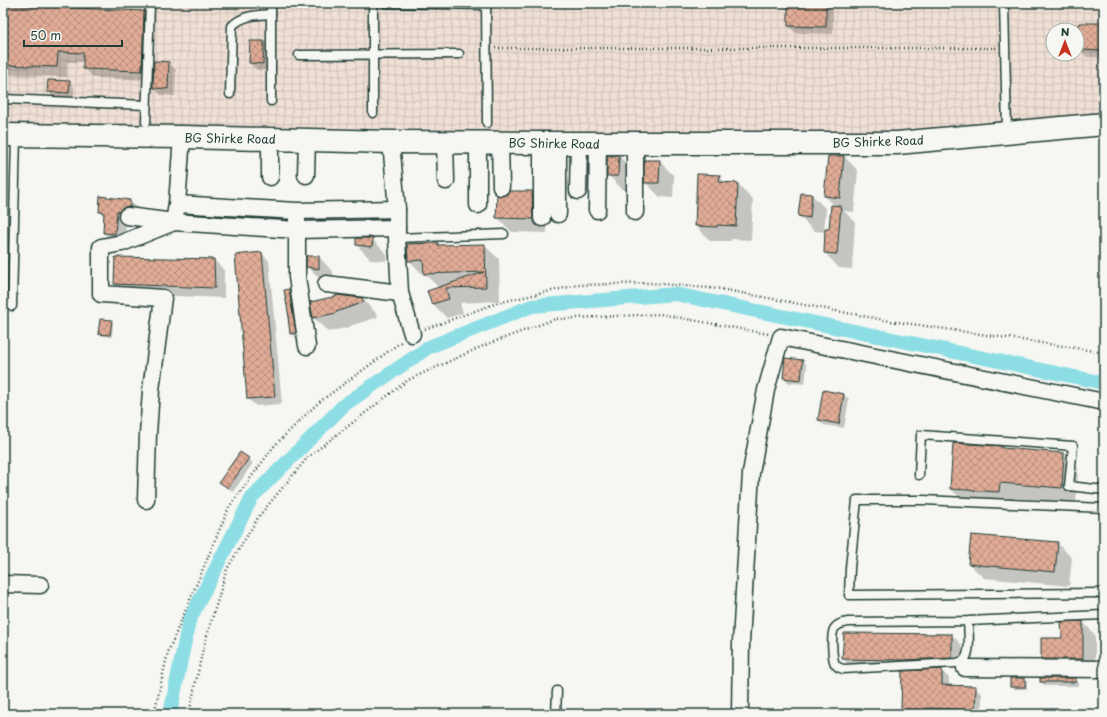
<svg xmlns="http://www.w3.org/2000/svg" width="1107" height="717" viewBox="0 0 1107 717" font-family="'Playpen Sans',sans-serif">
<style>
.industrial{fill:url(#industrial-grid);fill-rule:evenodd}
.shadow{fill:#0003}
.lines{fill:none;stroke-linecap:round;stroke-linejoin:round}
.canal{stroke:#8ddee4;stroke-width:14}
.building{fill:url(#building-cross-hatch);stroke:#1f3d34}
.lane-casing{stroke:#1f3d34;stroke-width:11}
.street-casing{stroke:#1f3d34;stroke-width:19}
.secondary-casing{stroke:#1f3d34;stroke-width:25}
.path{stroke:#1f3d34;stroke-width:2.5;stroke-dasharray:1 3;stroke-linecap:butt}
.lane{stroke:#f6f6f2;stroke-width:8}
.street{stroke:#f6f6f2;stroke-width:16}
.secondary{stroke:#f6f6f2;stroke-width:22}
.labels{text-anchor:middle;dominant-baseline:central;stroke-width:3;stroke-linejoin:round;paint-order:stroke}
.street-label{font-size:12px;fill:#1f3d34;stroke:#f6f6f2}
</style>
<defs>
<pattern id="industrial-grid" width="8" height="8" patternUnits="userSpaceOnUse"><rect width="8" height="8" fill="#f0e0d6"/><path d="M0 4h8M4 0v8" fill="none" stroke="#cdc1b8"/></pattern>
<pattern id="building-cross-hatch" width="8" height="8" patternUnits="userSpaceOnUse"><rect width="8" height="8" fill="#e1ac96"/><path d="M0 0l8 8M0 8l8-8" fill="none" stroke="#b68d7b"/></pattern>
</defs>
<rect width="100%" height="100%" fill="#f6f6f2"/>
<filter id="ink" filterUnits="userSpaceOnUse"><feTurbulence type="fractalNoise" baseFrequency=".025" numOctaves="2"/><feDisplacementMap in="SourceGraphic" scale="8" xChannelSelector="R" yChannelSelector="G"/><feConvolveMatrix kernelMatrix="1 2 1 2 8 2 1 2 1" color-interpolation-filters="sRGB"/></filter>
<g filter="url(#ink)">
<path class="industrial" d="M 3,3 L 1104,3 L 1104,118 L 891,136 L 737,135 L 3,123 ZM 1053,30 L 1077,30 L 1077,54 L 1053,54 Z"/>
<g class="shadow">
<polygon points="789,3 833,3 833,34 796,33 789,26"/>
<polygon points="3,6 144,12 154,22 152,80 94,78 84,68 84,62 67,62 67,77 3,74"/>
<polygon points="1104,24 1104,58 1087,57 1080,50"/>
<polygon points="264,42 271,49 270,71 257,70 250,63"/>
<polygon points="168,63 176,70 175,96 161,95 154,88"/>
<polygon points="69,82 74,87 74,97 53,96 48,91"/>
<polygon points="619,156 633,171 633,190 623,190 608,175"/>
<polygon points="844,156 858,171 854,212 844,211 855,222 852,269 839,268 825,253 826,232 814,231 799,216 812,195 826,209 824,230 830,230 836,207 825,196"/>
<polygon points="659,161 674,176 673,198 660,197 646,183"/>
<polygon points="698,175 719,176 727,184 738,184 753,199 751,240 731,239 731,241 710,241 696,226"/>
<polygon points="510,192 532,192 547,207 547,233 512,232 497,217 506,196"/>
<polygon points="130,201 140,211 126,221 125,243 114,242 104,233 105,217 100,212"/>
<polygon points="372,239 387,254 386,261 371,260 357,245"/>
<polygon points="484,245 499,259 500,301 460,303 463,313 447,318 433,304 429,291 439,288 426,275 423,275 409,260 439,246"/>
<polygon points="262,253 269,261 282,404 256,406 248,399"/>
<polygon points="319,257 333,272 333,283 322,281 308,267"/>
<polygon points="214,260 224,270 224,298 125,294 115,284"/>
<polygon points="289,290 303,305 306,348 291,333"/>
<polygon points="362,299 377,314 378,317 350,326 350,327 328,332 314,318 311,303"/>
<polygon points="111,321 113,323 112,337 102,336 99,334"/>
<polygon points="803,361 807,366 805,384 789,383 784,378"/>
<polygon points="824,391 844,395 849,399 844,428 823,425 819,420"/>
<polygon points="1001,447 1003,449 1064,453 1078,468 1076,502 1014,498 1013,506 965,503 951,489"/>
<polygon points="241,453 253,463 233,492 220,482"/>
<polygon points="1057,543 1072,558 1069,586 984,578 969,564"/>
<polygon points="1083,622 1095,635 1095,671 1055,671 1042,659 1063,639"/>
<polygon points="952,635 962,645 962,667 940,669 949,678 949,686 975,687 982,694 982,714 907,714 902,709 916,670 853,669 843,659"/>
<polygon points="1024,679 1027,681 1027,689 1014,689 1011,687"/>
<polygon points="1075,679 1079,683 1079,686 1045,686 1041,682"/>
</g>
<g class="lines">
<polyline class="canal" points="170,714 189,621 252,497 344,405 429,347 532,306 675,294 1104,383"/>
</g>
<g class="building">
<polygon points="788,3 826,3 826,27 788,26"/>
<polygon points="3,5 144,11 142,71 83,69 83,53 58,52 57,67 3,65"/>
<polygon points="1079,23 1104,23 1104,51 1079,50"/>
<polygon points="250,41 264,41 263,64 249,63"/>
<polygon points="154,61 169,62 168,89 153,88"/>
<polygon points="48,80 70,81 69,93 47,92"/>
<polygon points="607,156 619,156 618,176 607,176"/>
<polygon points="828,156 844,156 840,198 824,196"/>
<polygon points="644,160 660,160 659,183 644,183"/>
<polygon points="697,174 720,175 719,182 738,183 736,226 717,225 717,227 695,226"/>
<polygon points="509,191 532,191 533,219 496,218 497,195 501,196 506,195"/>
<polygon points="801,193 812,194 810,218 798,216"/>
<polygon points="100,196 130,200 130,207 124,207 119,212 117,211 115,234 103,233 104,212 99,212"/>
<polygon points="831,205 841,206 837,254 824,253 825,229 829,229"/>
<polygon points="356,238 373,238 372,247 356,245"/>
<polygon points="438,243 438,245 485,244 486,287 446,288 449,299 432,304 427,291 484,272 424,274 423,260 408,261 407,244"/>
<polygon points="262,252 275,397 247,399 235,255"/>
<polygon points="306,256 319,256 319,269 306,267"/>
<polygon points="115,257 214,259 215,288 114,284"/>
<polygon points="289,289 296,333 290,334 288,317 289,317 284,290"/>
<polygon points="336,295 362,298 364,302 336,312 336,313 313,318 310,302 337,296"/>
<polygon points="100,319 112,320 110,335 98,334"/>
<polygon points="785,358 803,360 801,380 783,378"/>
<polygon points="823,390 844,394 839,424 818,420"/>
<polygon points="953,443 1002,446 1002,448 1064,453 1062,488 1000,483 999,492 950,489"/>
<polygon points="240,452 249,458 228,488 219,482"/>
<polygon points="971,535 1058,542 1055,572 968,564"/>
<polygon points="1083,621 1083,659 1041,659 1041,638 1062,638 1061,622"/>
<polygon points="844,633 952,634 952,658 902,660 842,659"/>
<polygon points="942,669 942,685 976,686 975,710 926,708 926,710 901,709 902,671"/>
<rect x="1010" y="678" width="15" height="9"/>
<rect x="1040" y="678" width="36" height="4"/>
</g>
<g class="lines">
<defs>
<g id="lane">
<polyline points="271,3 271,101"/>
<polyline points="385,3 486,5"/>
<polyline points="486,3 487,123"/>
<polyline points="1004,3 1007,132"/>
<polyline points="299,55 459,54"/>
<path d="M 230,94 L 232,26 C 243,15 257,15 271,14"/>
<polyline points="3,99 146,105"/>
<polyline points="373,113 373,3"/>
<polyline points="146,122 150,3"/>
<polyline points="397,238 504,234"/>
<polyline points="12,306 16,136"/>
<polyline points="919,475 921,435 1073,446 1069,486 1104,490"/>
<polyline points="1104,508 923,500 857,500 850,568 849,595 1104,593"/>
<path d="M 968,621 C 968,630 972,655 963,661 C 961,662 959,662 957,663 L 843,669 C 839,668 837,667 835,664 C 832,658 831,635 834,629 C 837,624 842,623 848,622 L 968,621 L 1104,615"/>
<polyline points="556,714 557,691"/>
</g>
<g id="street">
<polyline points="270,139 270,177"/>
<polyline points="391,142 397,209 397,238 400,293"/>
<polyline points="445,142 446,181"/>
<polyline points="478,142 478,205"/>
<polyline points="500,142 501,187"/>
<polyline points="542,143 542,218"/>
<polyline points="306,175 307,140"/>
<polyline points="578,191 579,143"/>
<polyline points="177,204 297,211 397,209"/>
<polyline points="597,210 598,143"/>
<polyline points="635,212 635,143"/>
<polyline points="558,214 558,143"/>
<polyline points="127,216 174,222 297,230 397,228"/>
<polyline points="297,220 297,277 307,346"/>
<polyline points="326,284 400,293 412,334"/>
<polyline points="146,500 148,434 151,390 163,298 101,294 101,247 122,243 174,222 177,204 182,137"/>
<polyline points="3,584 40,585"/>
<polyline points="965,668 1104,669"/>
<polyline points="740,714 741,642 751,473 766,390 781,337 1104,402"/>
</g>
<polyline id="secondary" points="3,135 182,137 391,142 542,143 897,143 1104,124"/>
</defs>
<use href="#lane" class="lane-casing"/>
<use href="#street" class="street-casing"/>
<use href="#secondary" class="secondary-casing"/>
<g class="path">
<polyline points="495,48 996,48"/>
<polyline points="425,329 497,303 578,285 650,283 721,289 884,320 1076,348 1104,353"/>
<polyline points="154,714 168,652 229,507 275,445 318,403 401,342"/>
<polyline points="189,714 203,649 227,569 259,516 308,457 408,380 483,346 555,319 660,314 768,334"/>
</g>
<use href="#lane" class="lane"/>
<use href="#street" class="street"/>
<use href="#secondary" class="secondary"/>
</g>
</g>
<g class="labels">
<g class="street-label">
<text transform="translate(230 138) rotate(1)">BG Shirke Road</text>
<text transform="translate(878 141) rotate(-2)">BG Shirke Road</text>
<text transform="translate(554 143) rotate(1)">BG Shirke Road</text>
</g>
</g>
<rect width="1107" height="717" fill="none" stroke="#f6f6f2" stroke-width="16"/>
<rect x="8" y="8" width="1091" height="701" fill="none" stroke="#1f3d34" stroke-width="1.5" filter="url(#ink)"/>
<g transform="translate(1065 42)"><circle r="19" fill="#f6f6f2" stroke="#a0aca6"/>
<path d="M0-3L7 15L0 10L-7 15Z" fill="#c8321e"/>
<text y="-6" font-size="11" font-weight="bold" text-anchor="middle" fill="#1f3d34">N</text>
</g>
<path d="M24 40v6h98v-6" fill="none" stroke="#1f3d34" stroke-width="2"/>
<text x="30" y="40" font-size="12" fill="#1f3d34" stroke="#f6f6f2" stroke-width="3" paint-order="stroke">50 m</text>
</svg>
